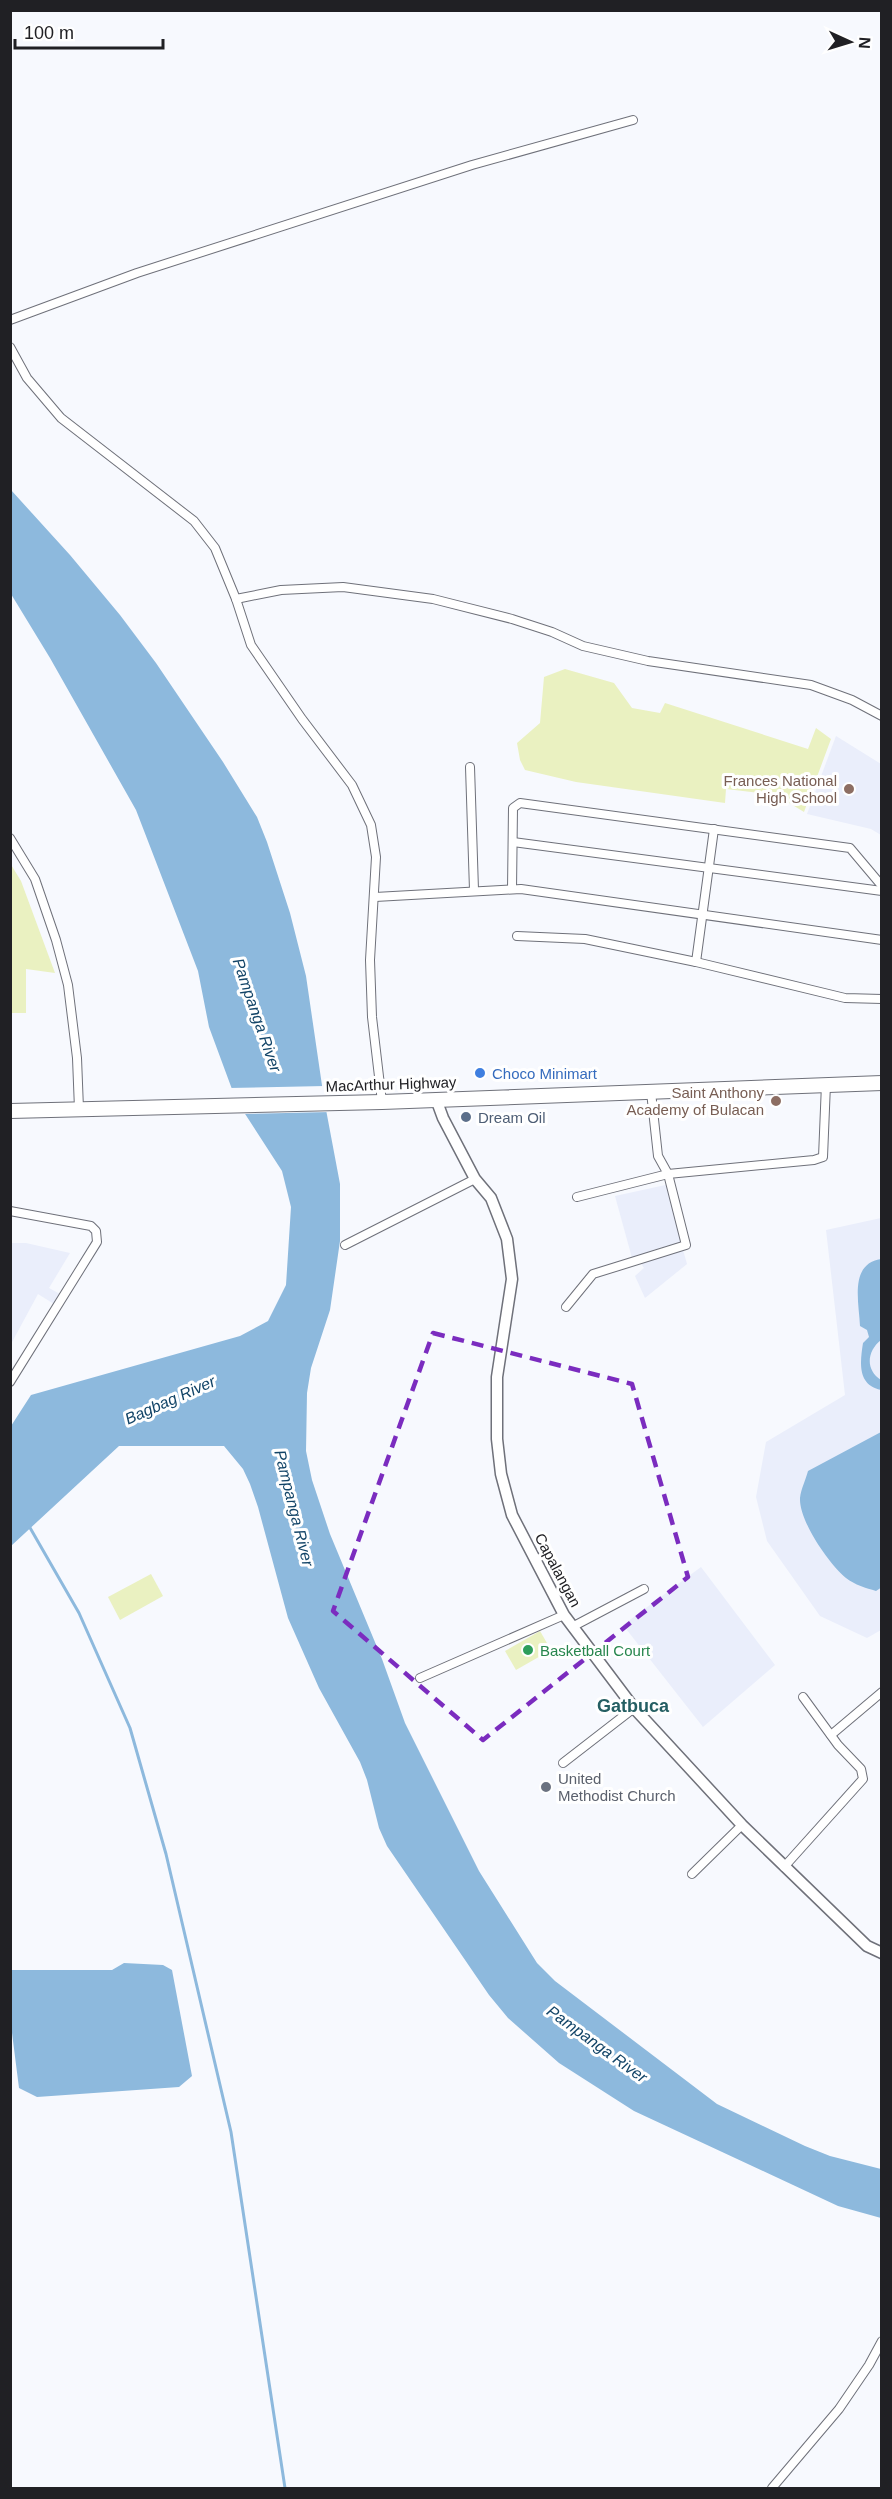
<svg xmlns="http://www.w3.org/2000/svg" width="892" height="2499" viewBox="0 0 892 2499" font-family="Arial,sans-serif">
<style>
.built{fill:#eaeefb}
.green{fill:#eaf1c1}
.water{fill:#8db9dd}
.pier{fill:#f7f9fe}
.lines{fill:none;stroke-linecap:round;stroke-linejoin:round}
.stream{stroke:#8db9dd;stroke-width:3}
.street-casing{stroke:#6f717a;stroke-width:10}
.secondary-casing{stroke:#6f717a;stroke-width:13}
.highway-casing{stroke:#6f717a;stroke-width:16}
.street{stroke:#fff;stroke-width:8}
.secondary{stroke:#fff;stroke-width:10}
.highway{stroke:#fff;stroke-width:14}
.marked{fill:none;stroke:#7b2cbf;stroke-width:4.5;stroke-dasharray:12 8;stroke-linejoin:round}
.education-dot{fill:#8d6e63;stroke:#fff;stroke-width:2}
.shop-dot{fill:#3f7fe0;stroke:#fff;stroke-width:2}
.service-dot{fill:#5c6f8a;stroke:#fff;stroke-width:2}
.leisure-dot{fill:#2e9e5b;stroke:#fff;stroke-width:2}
.worship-dot{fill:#6b7280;stroke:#fff;stroke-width:2}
.labels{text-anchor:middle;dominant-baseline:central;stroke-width:6;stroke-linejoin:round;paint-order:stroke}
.education-label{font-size:15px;fill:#785e54;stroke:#fff;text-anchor:end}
.shop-label{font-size:15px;fill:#366cbe;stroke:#fff;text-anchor:start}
.street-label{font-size:15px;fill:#202024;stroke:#fff}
.service-label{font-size:15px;fill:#4e5e75;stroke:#fff;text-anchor:start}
.leisure-label{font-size:15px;fill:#27864d;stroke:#fff;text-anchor:start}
.worship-label{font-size:15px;fill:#5b616d;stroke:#fff;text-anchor:start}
.water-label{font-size:16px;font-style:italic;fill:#124467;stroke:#fff}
.quarter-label{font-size:18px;font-weight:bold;fill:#255f63;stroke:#fff}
</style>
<rect width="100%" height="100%" fill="#f7f9fe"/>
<g class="built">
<polygon points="836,736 881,764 881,835 871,829 807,814"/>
<polygon points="670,1184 683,1243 632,1258 615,1196"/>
<polygon points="881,1218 881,1630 867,1638 820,1616 767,1541 756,1497 766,1442 845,1395 826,1230"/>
<polygon points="10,1243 26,1243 70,1253 49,1288 60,1294 54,1304 38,1294 11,1344"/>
<polygon points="683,1250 687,1264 645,1298 635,1276 644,1268 640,1262"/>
<polygon points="701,1567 775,1665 703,1727 623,1625"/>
</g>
<g class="green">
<polygon points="565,669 614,683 632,708 660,713 665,703 808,749 816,728 831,739 804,812 776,795 726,789 725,803 576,782 525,770 520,760 517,743 540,723 544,677"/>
<polygon points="10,863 21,881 55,973 26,969 26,1013 11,1013"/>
<polygon points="151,1574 163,1596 120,1620 108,1597"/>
<polygon points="540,1631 551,1650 516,1670 505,1651"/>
</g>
<g class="water">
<polygon points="11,490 70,555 120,615 156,663 223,762 257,817 267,842 290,913 306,976 324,1099 340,1184 340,1241 330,1310 311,1368 307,1393 306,1451 312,1480 330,1534 382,1659 405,1723 479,1871 537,1963 555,1981 717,2104 805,2146 830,2156 881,2169 881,2218 838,2206 634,2111 559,2063 508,2018 489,1995 387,1846 379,1828 367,1780 360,1762 319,1688 288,1618 258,1507 250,1484 243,1469 224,1446 119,1446 11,1546 11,1426 31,1395 240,1336 268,1321 286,1285 291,1207 282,1171 236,1100 209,1027 198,971 136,810 50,658 11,594"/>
<path d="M 881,1259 L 881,1340 C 867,1351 865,1370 881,1380 L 881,1390 C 857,1385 860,1362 863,1343 L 869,1337 L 867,1330 L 860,1326 C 859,1302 849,1264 881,1259 Z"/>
<path d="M 881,1432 L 882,1587 L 876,1591 C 866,1588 855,1585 846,1578 C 829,1564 799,1521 800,1498 C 801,1489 806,1479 808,1471 Z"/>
<polygon points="124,1963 163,1965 172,1970 192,2076 179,2087 37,2097 19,2088 11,2025 11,1970 112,1970"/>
</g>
<polygon class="pier" points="325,1086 330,1112 241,1114 233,1101 229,1088"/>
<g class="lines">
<polyline class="stream" points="29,1526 79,1613 130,1728 166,1854 231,2132 285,2488"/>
<defs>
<g id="street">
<polyline points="10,320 137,273 472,165 633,120"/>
<polyline points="10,347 27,378 61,418 194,521 215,548 236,599 251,645 302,719 352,785 371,825 376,857 370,960 372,1017 382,1102"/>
<polyline points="236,599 281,590 343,587 433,599 512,619 552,632 583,646 648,661 811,685 852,700 882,716"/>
<polyline points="470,767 474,890"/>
<polyline points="10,838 35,879 56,940 68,985 77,1058 79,1109"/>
<polyline points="513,842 882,891"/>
<polyline points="512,889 513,808 520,803 850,848 882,886"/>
<polyline points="375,897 521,889 882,940"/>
<polyline points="517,936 585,939 696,962 845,998 882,999"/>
<polyline points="696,962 714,829"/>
<polyline points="577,1197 668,1174 814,1160 823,1157 826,1084"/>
<polyline points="10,1211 91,1226 96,1231 97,1242 10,1382"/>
<polyline points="345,1245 475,1179"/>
<polyline points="566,1307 593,1274 686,1245 668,1174 658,1156 651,1092"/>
<polyline points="572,1627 644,1589"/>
<polyline points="420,1678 564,1615"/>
<polyline points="831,1735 882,1692"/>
<polyline points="563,1763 634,1708"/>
<polyline points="784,1867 863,1779 861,1769 838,1745 803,1697"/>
<polyline points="692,1874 742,1825"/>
<polyline points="772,2488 839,2409 869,2365 882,2341"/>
</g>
<polyline id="secondary" points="436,1099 443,1118 475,1179 491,1198 507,1239 512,1279 497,1377 497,1439 501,1474 512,1515 564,1615 634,1708 742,1825 867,1946 882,1953"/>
<polyline id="highway" points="10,1111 382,1102 882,1083"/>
</defs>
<use href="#street" class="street-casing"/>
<use href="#secondary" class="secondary-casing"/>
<use href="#highway" class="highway-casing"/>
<use href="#street" class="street"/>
<use href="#secondary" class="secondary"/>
<use href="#highway" class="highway"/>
</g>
<path class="marked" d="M 433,1333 L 632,1384 L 688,1577 L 483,1740 L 333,1611 Z"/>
<g class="education-dot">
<circle cx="849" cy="789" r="6"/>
<circle cx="776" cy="1101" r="6"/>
</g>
<circle class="shop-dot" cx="480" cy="1073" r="6"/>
<circle class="service-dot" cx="466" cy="1117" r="6"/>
<circle class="leisure-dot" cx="528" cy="1650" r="6"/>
<circle class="worship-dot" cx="546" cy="1787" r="6"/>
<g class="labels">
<g class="education-label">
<text x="837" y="780">Frances National<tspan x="837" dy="17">High School</tspan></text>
<text x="764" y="1092">Saint Anthony<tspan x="764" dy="17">Academy of Bulacan</tspan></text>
</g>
<g class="shop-label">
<text x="492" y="1073">Choco Minimart</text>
</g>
<g class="street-label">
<text transform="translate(391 1084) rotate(-2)">MacArthur Highway</text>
<text transform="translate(558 1570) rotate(62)">Capalangan</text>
</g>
<g class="service-label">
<text x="478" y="1117">Dream Oil</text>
</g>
<g class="leisure-label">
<text x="540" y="1650">Basketball Court</text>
</g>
<g class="worship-label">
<text x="558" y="1778">United<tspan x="558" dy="17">Methodist Church</tspan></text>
</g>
<g class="water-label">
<text transform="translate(257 1015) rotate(71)">Pampanga River</text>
<text transform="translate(170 1400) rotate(-24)">Bagbag River</text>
<text transform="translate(294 1508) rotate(76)">Pampanga River</text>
<text transform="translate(597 2044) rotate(36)">Pampanga River</text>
</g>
<g class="quarter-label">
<text x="633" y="1706">Gatbuca</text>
</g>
</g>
<rect width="892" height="2499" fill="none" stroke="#202024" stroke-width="24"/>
<g transform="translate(850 42) rotate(94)" stroke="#ffffff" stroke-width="4.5" paint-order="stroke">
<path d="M0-4.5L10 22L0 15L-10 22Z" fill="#202024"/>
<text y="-9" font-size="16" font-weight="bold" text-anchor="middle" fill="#202024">N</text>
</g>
<path d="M15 39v9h148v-9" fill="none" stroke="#202024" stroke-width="3"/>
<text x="24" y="39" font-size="18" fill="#202024" stroke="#ffffff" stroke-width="4.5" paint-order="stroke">100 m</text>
</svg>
